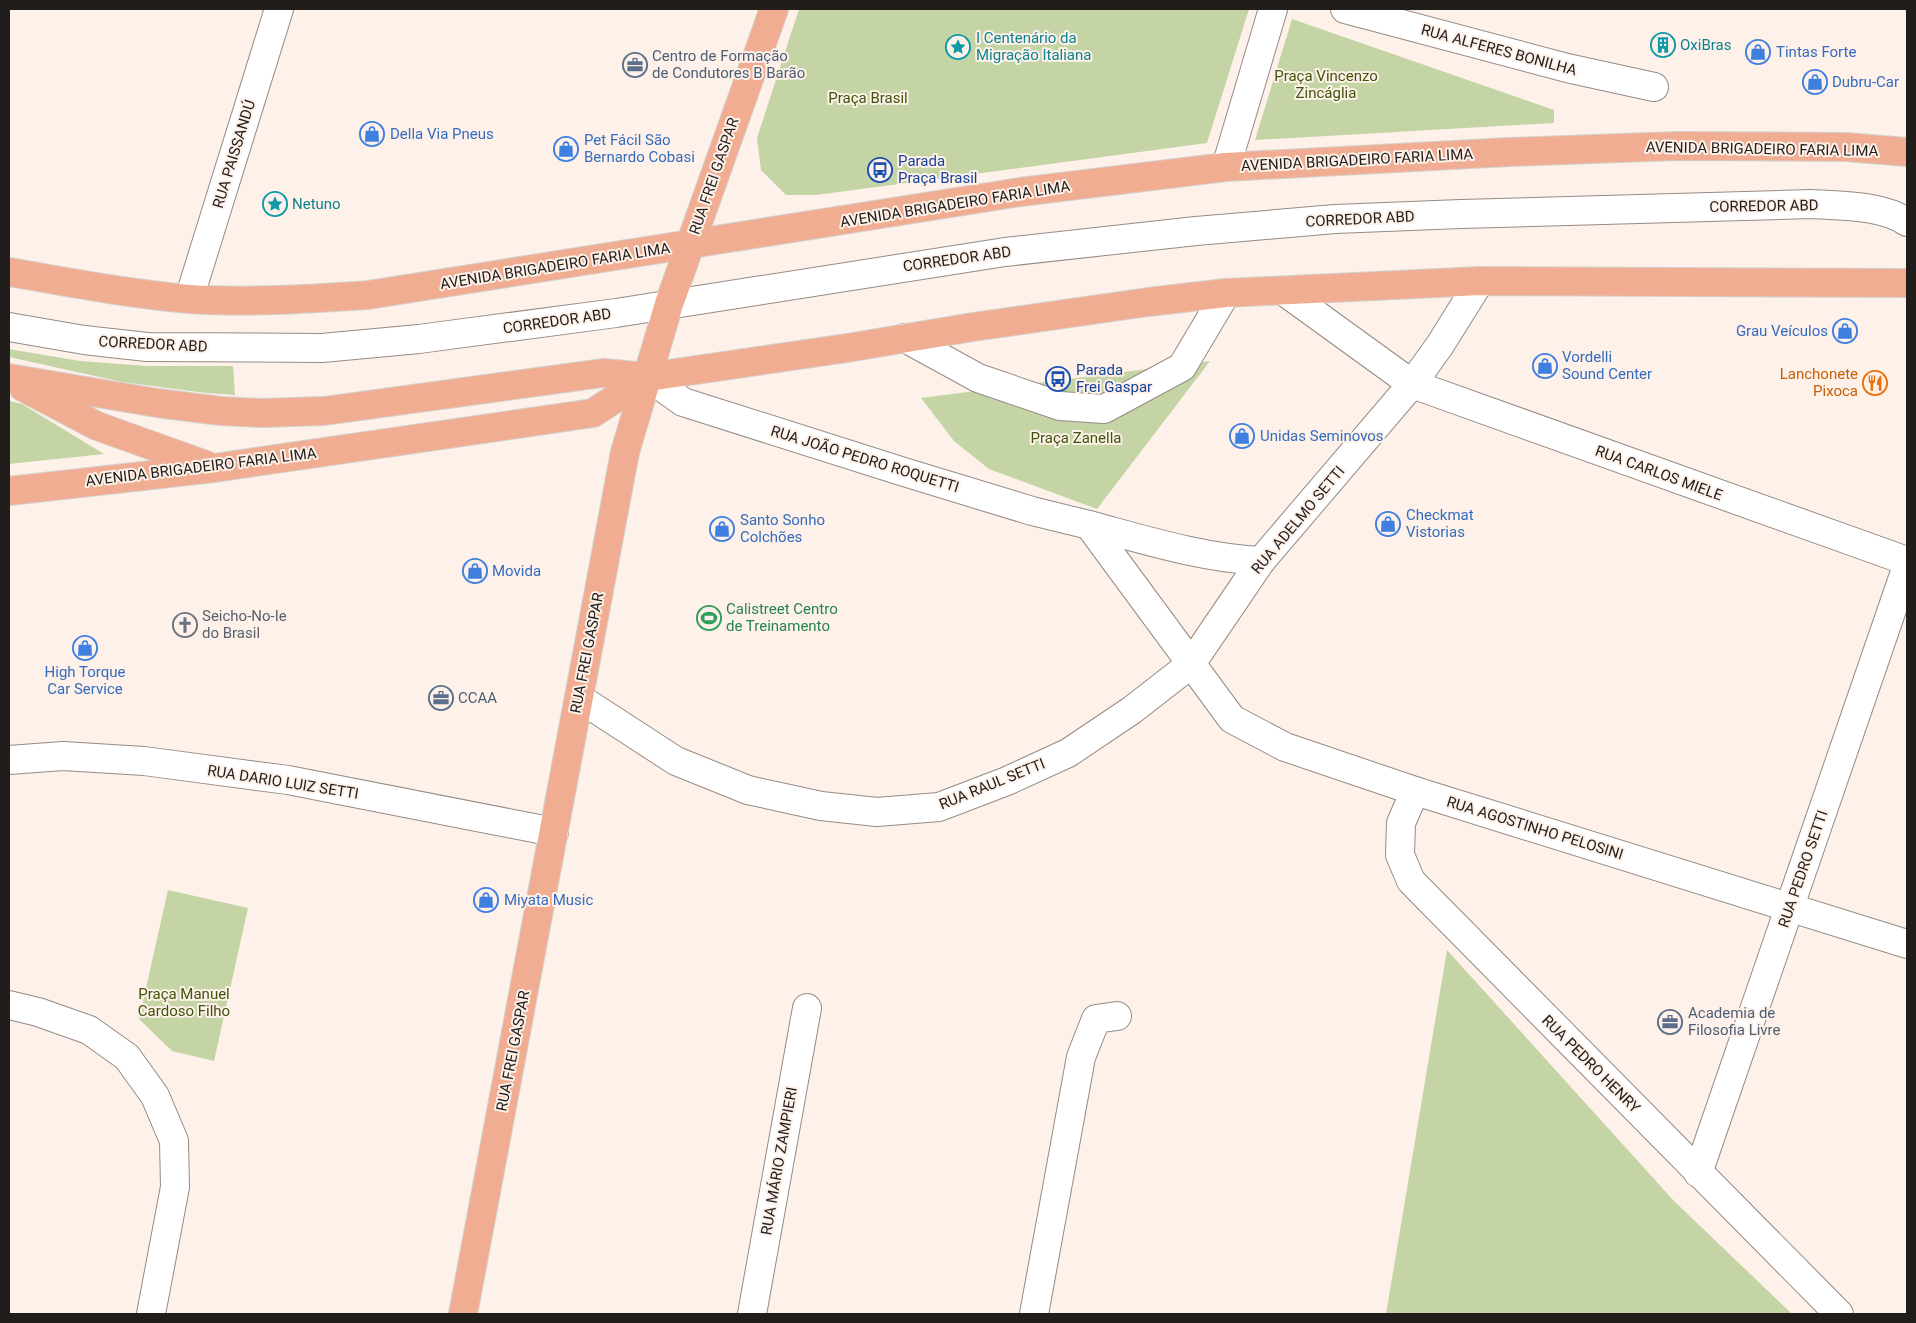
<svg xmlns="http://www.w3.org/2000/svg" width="1916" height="1323" viewBox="0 0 1916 1323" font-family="Roboto,sans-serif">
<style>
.green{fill:#c4d4a5}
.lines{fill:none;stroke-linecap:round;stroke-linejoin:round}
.minor-casing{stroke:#968b84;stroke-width:30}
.major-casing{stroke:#d3d2d1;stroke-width:30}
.minor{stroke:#fff;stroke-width:28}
.major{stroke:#f1ad91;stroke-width:28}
.labels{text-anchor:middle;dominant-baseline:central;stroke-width:4;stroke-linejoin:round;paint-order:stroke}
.culture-label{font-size:15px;fill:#0d838f;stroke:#fdf1e9;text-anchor:start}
.street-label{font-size:15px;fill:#211d1b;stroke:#fdf1e9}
.shop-label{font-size:15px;fill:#366cbe;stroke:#fdf1e9;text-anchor:start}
.service-label{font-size:15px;fill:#4e5e75;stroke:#fdf1e9;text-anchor:start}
.park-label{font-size:15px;fill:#42540c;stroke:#fdf1e9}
.transit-label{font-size:15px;fill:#164399;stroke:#fdf1e9;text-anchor:start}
.food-label{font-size:15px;fill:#c56008;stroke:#fdf1e9;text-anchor:end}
.leisure-label{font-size:15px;fill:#27864d;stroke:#fdf1e9;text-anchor:start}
.worship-label{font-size:15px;fill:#5b616d;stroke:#fdf1e9;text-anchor:start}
</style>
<rect width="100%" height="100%" fill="#fdf1e9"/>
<g class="green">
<polygon points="799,9 1249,9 1207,143 816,195 786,195 761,170 757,138"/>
<polygon points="1292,19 1554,110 1554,123 1255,140"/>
<polygon points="9,349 80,361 147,366 233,366 235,395 206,393 122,382 9,357"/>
<polygon points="1210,361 1097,509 989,469 954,441 921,398"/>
<polygon points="9,401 22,404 104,454 9,464"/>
<polygon points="168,890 248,908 214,1061 172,1051 139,1019"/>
<polygon points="1447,950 1674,1201 1792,1314 1386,1314"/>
</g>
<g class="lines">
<defs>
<g id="minor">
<polyline points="1345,9 1567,68 1654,87"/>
<polyline points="1226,167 1273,9"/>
<polyline points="1285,292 1412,384 1907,561"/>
<polyline points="189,299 279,9"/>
<path d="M 9,327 L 84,340 L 147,347 L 322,348 L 419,339 L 616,313 L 1005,252 L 1196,231 L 1335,219 L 1461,214 L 1811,204 C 1841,206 1882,205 1907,222"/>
<polyline points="905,338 978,378 1060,406 1104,409 1182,367 1226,293"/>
<polyline points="648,377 683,402 904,472 1032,511 1089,525 1232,719 1285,747 1415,791 1907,944"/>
<path d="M 1089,525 C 1145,540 1202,558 1261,561"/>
<polyline points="579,698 676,761 748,790 821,806 877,812 939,807 1007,781 1068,753 1132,710 1191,664 1261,561 1412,384 1440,345 1480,281"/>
<polyline points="9,760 63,756 144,761 288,780 554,832"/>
<polyline points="1415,791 1401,823 1400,855 1411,881 1839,1314"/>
<polyline points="9,1005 38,1012 89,1030 127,1057 155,1096 174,1141 175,1187 151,1314"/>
<polyline points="1698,1173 1907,566"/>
<polyline points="752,1314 807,1008"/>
<polyline points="1034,1314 1081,1057 1096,1019 1117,1016"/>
</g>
<g id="major">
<path d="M 9,272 C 68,282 129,294 189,299 C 249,303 308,299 368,295 L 1020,192 L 1226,167 L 1509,152 L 1678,146 L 1846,147 L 1907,152"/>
<polyline points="9,378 157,403 221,411 262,413 324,411 603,373 648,377 847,348 973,327 1148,302 1226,293 1480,281 1907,283"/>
<polyline points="23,387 97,426 206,465"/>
<polyline points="9,491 214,468 593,413 648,377"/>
<polyline points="463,1314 625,452 669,304 774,9"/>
</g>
</defs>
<use href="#minor" class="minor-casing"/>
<use href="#major" class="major-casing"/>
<use href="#minor" class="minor"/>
<use href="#major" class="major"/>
</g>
<defs>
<symbol id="building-ring" viewBox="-11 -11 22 22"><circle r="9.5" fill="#fdf1e9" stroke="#0f9aa8" stroke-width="1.5"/><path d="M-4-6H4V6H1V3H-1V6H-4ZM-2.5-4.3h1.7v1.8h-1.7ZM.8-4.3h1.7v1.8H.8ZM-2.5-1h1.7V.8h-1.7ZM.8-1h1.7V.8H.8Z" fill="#0f9aa8"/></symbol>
<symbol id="sight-ring" viewBox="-11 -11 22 22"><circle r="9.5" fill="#fdf1e9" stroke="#0f9aa8" stroke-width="1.5"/><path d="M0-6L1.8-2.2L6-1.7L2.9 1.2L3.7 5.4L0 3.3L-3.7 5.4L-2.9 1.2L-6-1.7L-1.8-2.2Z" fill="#0f9aa8"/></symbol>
<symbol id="shop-ring" viewBox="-11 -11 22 22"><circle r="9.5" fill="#fdf1e9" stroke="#3f7fe0" stroke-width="1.5"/><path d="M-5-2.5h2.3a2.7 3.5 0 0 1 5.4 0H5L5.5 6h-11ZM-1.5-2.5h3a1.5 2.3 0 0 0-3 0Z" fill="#3f7fe0"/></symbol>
<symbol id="office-ring" viewBox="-11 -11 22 22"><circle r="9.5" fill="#fdf1e9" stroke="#5c6f8a" stroke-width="1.5"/><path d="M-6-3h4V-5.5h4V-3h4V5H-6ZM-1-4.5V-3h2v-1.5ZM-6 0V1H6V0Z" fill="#5c6f8a"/></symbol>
<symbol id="bus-ring" viewBox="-11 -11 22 22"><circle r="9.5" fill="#fdf1e9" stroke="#1a4fb4" stroke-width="1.5"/><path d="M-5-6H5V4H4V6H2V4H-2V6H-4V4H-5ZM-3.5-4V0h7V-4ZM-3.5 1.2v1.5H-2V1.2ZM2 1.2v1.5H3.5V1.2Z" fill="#1a4fb4"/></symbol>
<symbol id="restaurant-ring" viewBox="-11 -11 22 22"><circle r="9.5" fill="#fdf1e9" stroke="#e8710a" stroke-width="1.5"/><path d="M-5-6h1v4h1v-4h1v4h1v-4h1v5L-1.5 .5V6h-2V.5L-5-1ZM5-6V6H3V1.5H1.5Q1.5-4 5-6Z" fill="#e8710a"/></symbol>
<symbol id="stadium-ring" viewBox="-11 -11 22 22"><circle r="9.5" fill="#fdf1e9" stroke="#2e9e5b" stroke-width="1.5"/><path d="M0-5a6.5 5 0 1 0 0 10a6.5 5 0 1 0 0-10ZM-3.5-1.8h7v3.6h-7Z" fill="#2e9e5b"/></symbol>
<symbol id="church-ring" viewBox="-11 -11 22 22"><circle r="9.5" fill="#fdf1e9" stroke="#6b7280" stroke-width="1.5"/><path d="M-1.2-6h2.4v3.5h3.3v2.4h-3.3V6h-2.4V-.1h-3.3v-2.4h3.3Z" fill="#6b7280"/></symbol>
</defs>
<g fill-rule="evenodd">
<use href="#building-ring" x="1649" y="31" width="28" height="28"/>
<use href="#sight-ring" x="944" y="33" width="28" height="28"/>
<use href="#shop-ring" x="1744" y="38" width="28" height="28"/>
<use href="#office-ring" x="621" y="51" width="28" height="28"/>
<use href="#shop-ring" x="1801" y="68" width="28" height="28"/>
<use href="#shop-ring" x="358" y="120" width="28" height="28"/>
<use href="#shop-ring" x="552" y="135" width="28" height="28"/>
<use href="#bus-ring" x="866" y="156" width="28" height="28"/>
<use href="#sight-ring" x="261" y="190" width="28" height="28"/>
<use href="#shop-ring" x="1831" y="317" width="28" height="28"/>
<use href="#shop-ring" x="1531" y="352" width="28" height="28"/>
<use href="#bus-ring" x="1044" y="365" width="28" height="28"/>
<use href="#restaurant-ring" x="1861" y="369" width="28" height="28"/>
<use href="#shop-ring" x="1228" y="422" width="28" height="28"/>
<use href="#shop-ring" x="1374" y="510" width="28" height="28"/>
<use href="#shop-ring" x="708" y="515" width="28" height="28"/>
<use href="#shop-ring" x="461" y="557" width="28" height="28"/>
<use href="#stadium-ring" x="695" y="604" width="28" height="28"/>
<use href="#church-ring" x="171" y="611" width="28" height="28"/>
<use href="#shop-ring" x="71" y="634" width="28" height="28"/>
<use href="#office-ring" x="427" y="684" width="28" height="28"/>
<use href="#shop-ring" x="472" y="886" width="28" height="28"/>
<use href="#office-ring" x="1656" y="1008" width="28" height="28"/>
</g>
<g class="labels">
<g class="culture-label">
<text x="976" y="38">I Centenário da<tspan x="976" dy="17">Migração Italiana</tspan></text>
<text x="1680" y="45">OxiBras</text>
<text x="292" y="204">Netuno</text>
</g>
<g class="street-label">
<text transform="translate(1499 50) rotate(15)">RUA ALFERES BONILHA</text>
<text transform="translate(1762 149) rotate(1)">AVENIDA BRIGADEIRO FARIA LIMA</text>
<text transform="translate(234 154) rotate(-73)">RUA PAISSANDÚ</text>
<text transform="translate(1357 160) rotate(-3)">AVENIDA BRIGADEIRO FARIA LIMA</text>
<text transform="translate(714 176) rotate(-71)">RUA FREI GASPAR</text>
<text transform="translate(955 204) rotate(-9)">AVENIDA BRIGADEIRO FARIA LIMA</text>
<text transform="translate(1764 206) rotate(-1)">CORREDOR ABD</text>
<text transform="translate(1360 219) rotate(-3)">CORREDOR ABD</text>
<text transform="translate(957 259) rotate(-8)">CORREDOR ABD</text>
<text transform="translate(555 266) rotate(-9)">AVENIDA BRIGADEIRO FARIA LIMA</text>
<text transform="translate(557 321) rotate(-8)">CORREDOR ABD</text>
<text transform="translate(153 344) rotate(3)">CORREDOR ABD</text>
<text transform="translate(865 459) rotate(17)">RUA JOÃO PEDRO ROQUETTI</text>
<text transform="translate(201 467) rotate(-7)">AVENIDA BRIGADEIRO FARIA LIMA</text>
<text transform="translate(1659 473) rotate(20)">RUA CARLOS MIELE</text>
<text transform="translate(1298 520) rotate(-50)">RUA ADELMO SETTI</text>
<text transform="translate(587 653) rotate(-79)">RUA FREI GASPAR</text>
<text transform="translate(283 782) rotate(9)">RUA DARIO LUIZ SETTI</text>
<text transform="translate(992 784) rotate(-22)">RUA RAUL SETTI</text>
<text transform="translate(1535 828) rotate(17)">RUA AGOSTINHO PELOSINI</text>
<text transform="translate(1803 869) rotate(-71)">RUA PEDRO SETTI</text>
<text transform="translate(513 1051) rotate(-79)">RUA FREI GASPAR</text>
<text transform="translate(1591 1064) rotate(45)">RUA PEDRO HENRY</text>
<text transform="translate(779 1161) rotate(-80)">RUA MÁRIO ZAMPIERI</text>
</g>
<g class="shop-label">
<text x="1776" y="52">Tintas Forte</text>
<text x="1832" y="82">Dubru-Car</text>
<text x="390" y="134">Della Via Pneus</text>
<text x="584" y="140">Pet Fácil São<tspan x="584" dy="17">Bernardo Cobasi</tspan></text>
<text x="1828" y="331" text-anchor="end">Grau Veículos</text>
<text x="1562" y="357">Vordelli<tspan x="1562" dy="17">Sound Center</tspan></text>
<text x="1260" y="436">Unidas Seminovos</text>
<text x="1406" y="515">Checkmat<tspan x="1406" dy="17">Vistorias</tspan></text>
<text x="740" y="520">Santo Sonho<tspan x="740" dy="17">Colchões</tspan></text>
<text x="492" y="571">Movida</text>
<text x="85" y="672" text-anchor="middle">High Torque<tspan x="85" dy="17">Car Service</tspan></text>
<text x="504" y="900">Miyata Music</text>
</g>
<g class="service-label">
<text x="652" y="56">Centro de Formação<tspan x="652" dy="17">de Condutores B Barão</tspan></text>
<text x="458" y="698">CCAA</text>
<text x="1688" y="1013">Academia de<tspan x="1688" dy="17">Filosofia Livre</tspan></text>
</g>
<g class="park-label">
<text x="1326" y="76">Praça Vincenzo<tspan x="1326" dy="17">Zincáglia</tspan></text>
<text x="868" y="98">Praça Brasil</text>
<text x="1076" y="438">Praça Zanella</text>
<text x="184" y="994">Praça Manuel<tspan x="184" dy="17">Cardoso Filho</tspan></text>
</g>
<g class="transit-label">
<text x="898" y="161">Parada<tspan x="898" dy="17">Praça Brasil</tspan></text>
<text x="1076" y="370">Parada<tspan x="1076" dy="17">Frei Gaspar</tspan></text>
</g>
<g class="food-label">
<text x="1858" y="374">Lanchonete<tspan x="1858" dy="17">Pixoca</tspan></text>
</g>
<g class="leisure-label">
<text x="726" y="609">Calistreet Centro<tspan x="726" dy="17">de Treinamento</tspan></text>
</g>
<g class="worship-label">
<text x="202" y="616">Seicho-No-Ie<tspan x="202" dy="17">do Brasil</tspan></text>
</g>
</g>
<rect width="1916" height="1323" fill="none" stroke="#211d1b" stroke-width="20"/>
</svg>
